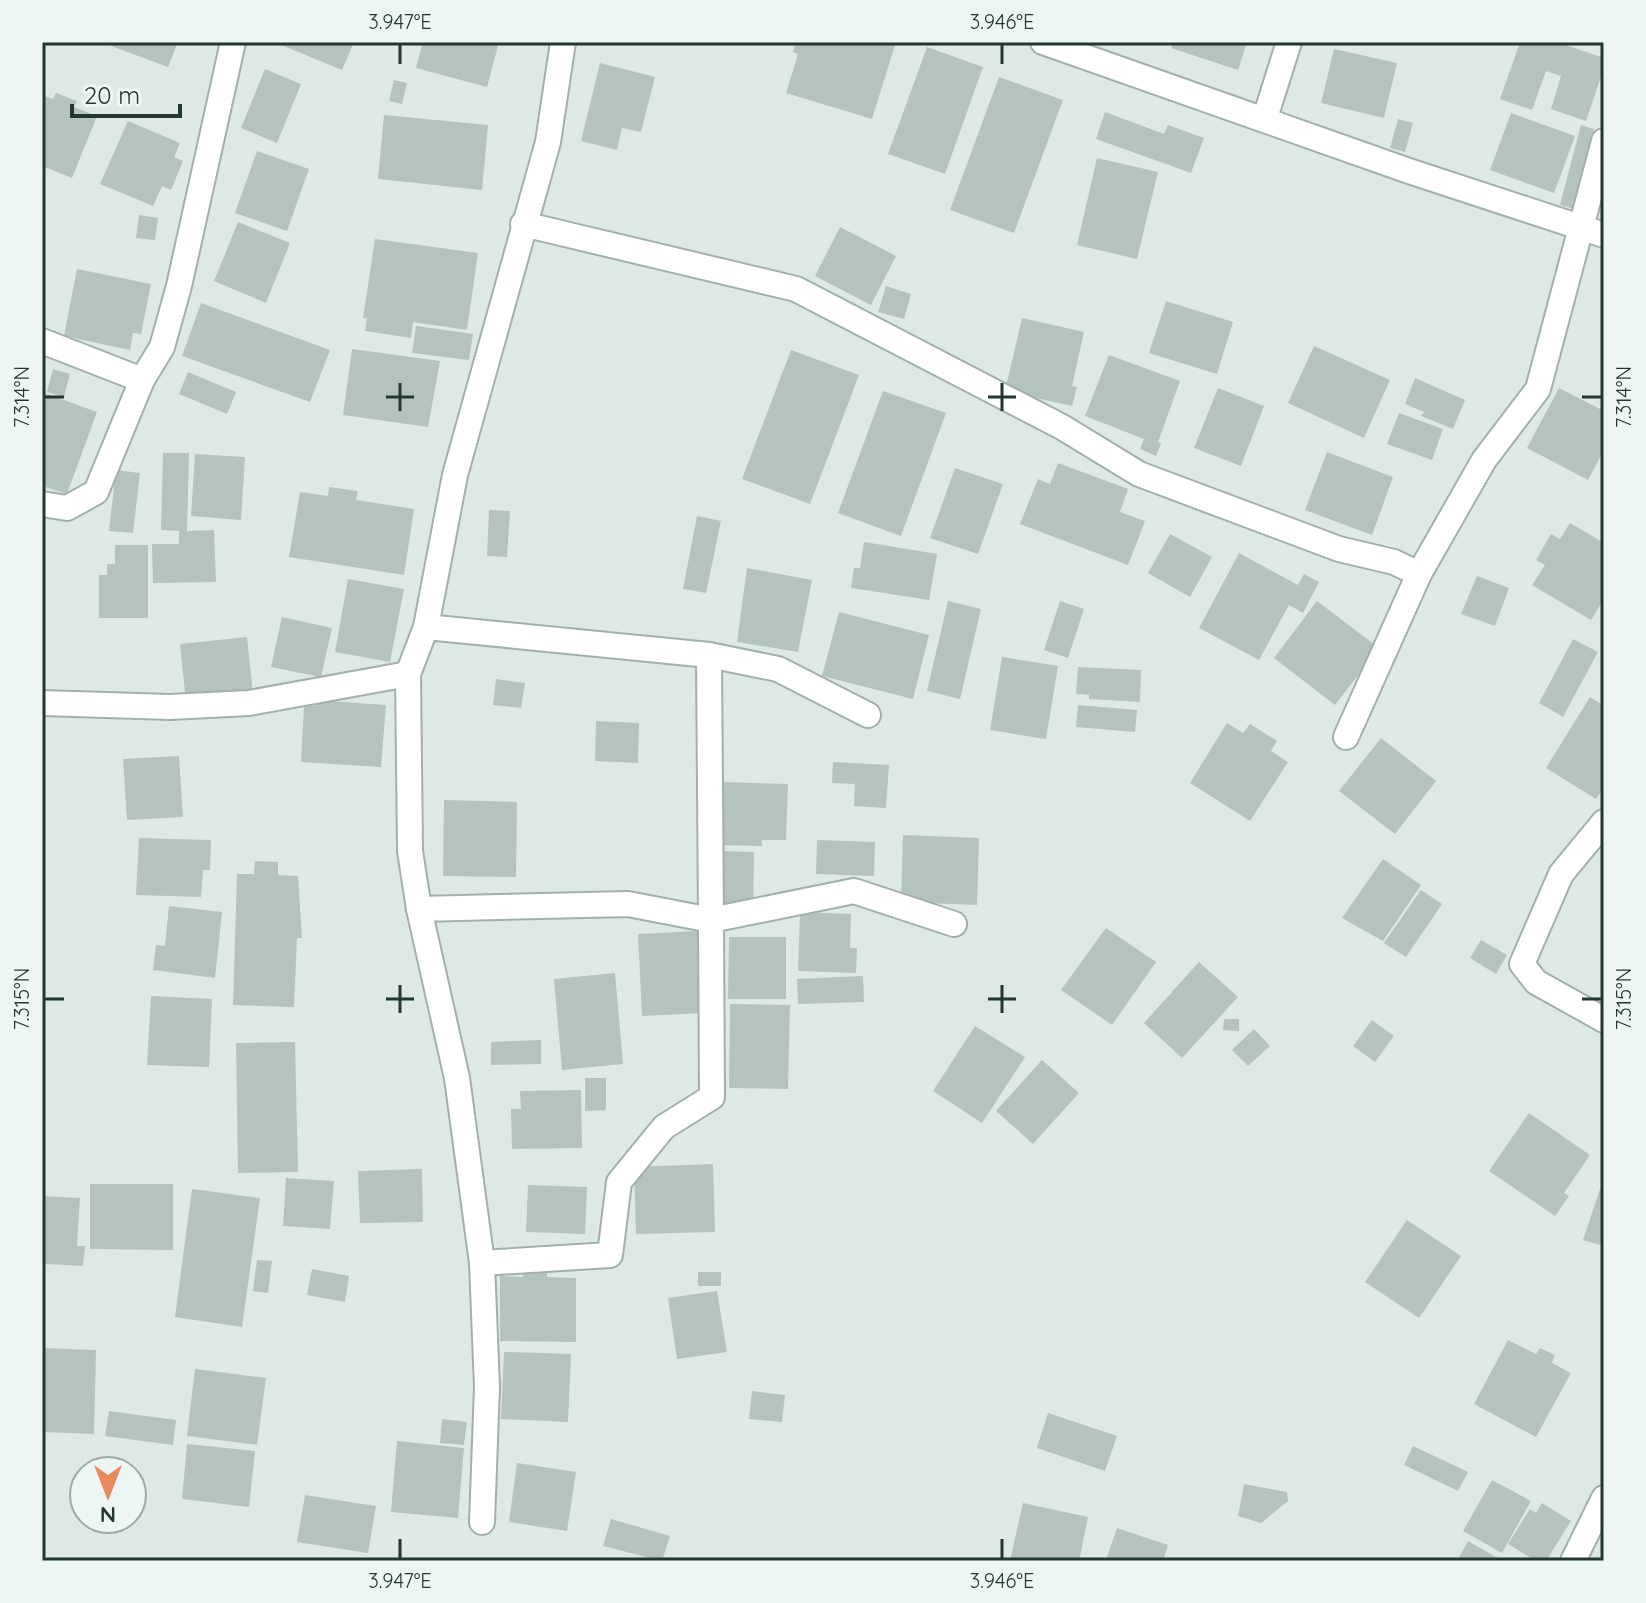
<svg xmlns="http://www.w3.org/2000/svg" width="1646" height="1603" viewBox="0 0 1646 1603" font-family="Quicksand,sans-serif">
<style>
.building{fill:#b4c3be}
.lines{fill:none;stroke-linecap:round;stroke-linejoin:round}
.minor-casing{stroke:#a2b0ac;stroke-width:28}
.minor{stroke:#fff;stroke-width:24}
.ticks{fill:none;stroke:#213733;stroke-width:3}
.neatline{fill:none;stroke:#213733;stroke-width:3}
.ticks-label{font-size:20px;text-anchor:middle;fill:#213733}
</style>
<rect width="100%" height="100%" fill="#dee9e5"/>
<g class="building">
<polygon points="112,42 178,42 168,67 111,46"/>
<polygon points="274,42 354,42 342,70"/>
<polygon points="423,42 499,42 487,87 416,68"/>
<polygon points="796,42 896,42 872,119 786,93 798,54 793,52"/>
<polygon points="1174,42 1247,42 1238,70 1171,48"/>
<polygon points="1520,42 1557,42 1604,58 1604,68 1586,121 1551,109 1561,76 1546,71 1532,110 1500,99"/>
<polygon points="927,47 983,67 945,174 888,154"/>
<polygon points="1334,49 1397,63 1384,118 1321,103"/>
<polygon points="600,63 655,77 641,132 622,128 617,150 581,141"/>
<polygon points="265,69 301,84 277,143 241,128"/>
<polygon points="999,77 1063,100 1014,233 950,210"/>
<polygon points="394,80 407,83 402,104 389,101"/>
<polygon points="56,93 77,101 74,107 97,116 72,178 42,166 42,95 53,99"/>
<polygon points="1105,112 1164,134 1168,125 1204,138 1191,173 1096,139"/>
<polygon points="1511,113 1575,136 1554,193 1490,170"/>
<polygon points="384,115 488,125 482,190 378,179"/>
<polygon points="1398,119 1413,123 1405,152 1390,148"/>
<polygon points="128,121 180,143 174,157 183,161 171,190 162,186 153,206 100,184"/>
<polygon points="1581,125 1594,129 1574,209 1560,205"/>
<polygon points="257,151 309,169 287,231 235,213"/>
<polygon points="1097,158 1158,172 1137,259 1077,245"/>
<polygon points="139,215 158,218 155,240 136,238"/>
<polygon points="238,222 290,243 266,303 214,281"/>
<polygon points="840,227 896,256 871,305 815,276"/>
<polygon points="375,239 478,253 467,330 413,322 411,338 365,331 367,318 363,318"/>
<polygon points="77,269 151,284 141,334 133,333 130,350 64,336"/>
<polygon points="886,286 911,294 904,319 878,312"/>
<polygon points="1166,301 1233,322 1217,374 1149,353"/>
<polygon points="201,303 330,350 310,402 182,356"/>
<polygon points="1022,318 1084,332 1072,386 1077,387 1072,406 1005,391"/>
<polygon points="416,326 473,334 469,360 412,353"/>
<polygon points="1314,346 1390,380 1364,438 1288,403"/>
<polygon points="352,349 440,361 428,427 343,415"/>
<polygon points="791,350 859,375 810,504 742,479"/>
<polygon points="1109,355 1180,381 1158,442 1161,444 1156,456 1140,449 1144,439 1085,416"/>
<polygon points="53,369 70,374 64,397 47,392"/>
<polygon points="188,372 236,392 227,414 179,394"/>
<polygon points="1415,378 1465,400 1453,429 1421,416 1424,412 1405,404"/>
<polygon points="1218,388 1264,406 1241,466 1194,448"/>
<polygon points="1559,388 1604,411 1604,450 1588,480 1527,448"/>
<polygon points="883,391 946,413 901,536 838,513"/>
<polygon points="42,392 97,412 67,494 42,486"/>
<polygon points="1399,413 1443,429 1432,460 1387,444"/>
<polygon points="1327,452 1393,477 1372,535 1305,510"/>
<polygon points="163,453 189,453 187,531 214,530 216,582 153,583 152,544 179,544 179,531 161,530"/>
<polygon points="195,454 245,457 241,520 191,516"/>
<polygon points="1058,463 1128,489 1120,512 1145,521 1128,565 1020,524 1038,479 1050,484"/>
<polygon points="955,468 1003,484 978,554 930,538"/>
<polygon points="116,470 140,473 133,533 109,531"/>
<polygon points="329,487 358,491 356,500 414,509 404,575 289,557 300,492 328,496"/>
<polygon points="489,510 510,511 507,557 487,556"/>
<polygon points="697,516 721,521 706,593 683,589"/>
<polygon points="1570,523 1604,543 1604,599 1591,620 1532,585 1545,565 1536,560 1551,534 1560,539"/>
<polygon points="1170,534 1212,557 1190,597 1148,573"/>
<polygon points="864,542 937,554 929,600 851,588 854,568 860,568"/>
<polygon points="115,545 148,545 148,618 99,618 99,575 107,575 107,564 115,564"/>
<polygon points="1239,553 1298,585 1304,574 1319,582 1303,613 1289,605 1259,660 1199,628"/>
<polygon points="747,568 812,580 798,652 737,642"/>
<polygon points="1477,576 1509,588 1495,626 1461,614"/>
<polygon points="348,579 404,589 390,662 335,652"/>
<polygon points="948,601 981,609 960,699 927,691"/>
<polygon points="1060,601 1084,609 1068,658 1044,650"/>
<polygon points="1317,601 1379,648 1335,705 1274,658"/>
<polygon points="839,612 929,635 913,699 822,676"/>
<polygon points="282,617 332,628 321,677 271,667"/>
<polygon points="247,637 253,695 186,702 180,644"/>
<polygon points="1573,639 1598,652 1563,717 1539,703"/>
<polygon points="1002,657 1058,666 1046,739 990,730"/>
<polygon points="1078,667 1141,670 1140,702 1089,699 1089,695 1076,694"/>
<polygon points="496,679 525,683 521,708 493,705"/>
<polygon points="1590,697 1604,706 1604,787 1596,799 1546,768"/>
<polygon points="315,700 386,705 381,767 301,762 304,706 315,706"/>
<polygon points="1078,705 1137,710 1135,732 1076,727"/>
<polygon points="596,721 639,723 638,763 595,761"/>
<polygon points="1227,723 1243,733 1250,724 1277,741 1271,751 1288,762 1250,821 1190,783"/>
<polygon points="1381,738 1436,781 1395,834 1339,791"/>
<polygon points="179,756 183,817 127,820 123,759"/>
<polygon points="833,762 889,765 886,808 854,806 855,784 832,783"/>
<polygon points="721,782 788,784 786,840 762,840 762,846 720,845"/>
<polygon points="444,800 517,802 516,877 443,876"/>
<polygon points="903,835 979,838 977,905 901,902"/>
<polygon points="139,838 211,840 210,870 203,870 201,897 136,895"/>
<polygon points="817,840 875,842 874,876 816,874"/>
<polygon points="722,851 754,852 753,911 721,910"/>
<polygon points="1383,859 1421,885 1383,941 1342,918"/>
<polygon points="255,861 278,862 278,875 298,876 302,938 297,938 294,1007 233,1005 237,874 254,874"/>
<polygon points="1421,890 1442,904 1406,957 1384,943"/>
<polygon points="169,906 222,912 215,978 153,970 156,945 165,946"/>
<polygon points="800,912 851,914 850,948 857,948 856,973 798,971"/>
<polygon points="1106,928 1156,962 1112,1025 1061,990"/>
<polygon points="698,931 703,1013 642,1016 638,934"/>
<polygon points="729,937 786,937 786,999 728,999"/>
<polygon points="1481,940 1507,955 1496,974 1470,958"/>
<polygon points="1199,962 1238,997 1182,1058 1144,1023"/>
<polygon points="615,973 623,1064 562,1070 554,979"/>
<polygon points="863,976 864,1002 798,1004 797,979"/>
<polygon points="151,996 212,999 209,1067 147,1065"/>
<polygon points="730,1004 790,1005 788,1089 729,1088"/>
<polygon points="1224,1019 1239,1019 1239,1031 1223,1030"/>
<polygon points="1372,1020 1394,1036 1375,1062 1353,1046"/>
<polygon points="975,1026 1025,1057 982,1123 933,1091"/>
<polygon points="1254,1029 1270,1046 1248,1066 1232,1050"/>
<polygon points="541,1040 541,1064 491,1065 491,1042"/>
<polygon points="295,1042 298,1172 238,1173 236,1043"/>
<polygon points="1042,1060 1079,1093 1033,1144 996,1111"/>
<polygon points="585,1078 606,1078 606,1110 585,1111"/>
<polygon points="581,1090 582,1148 512,1149 511,1109 521,1109 520,1091"/>
<polygon points="1529,1113 1590,1155 1564,1193 1569,1196 1555,1216 1489,1171"/>
<polygon points="713,1164 715,1232 636,1234 634,1167"/>
<polygon points="422,1169 423,1222 360,1223 358,1171"/>
<polygon points="1604,1177 1604,1246 1583,1240"/>
<polygon points="286,1178 334,1181 330,1229 283,1226"/>
<polygon points="90,1184 173,1184 173,1250 90,1249"/>
<polygon points="528,1185 587,1187 585,1234 526,1232"/>
<polygon points="192,1189 260,1198 242,1327 175,1317"/>
<polygon points="42,1196 80,1198 77,1246 85,1246 83,1266 46,1264 42,1270"/>
<polygon points="1407,1220 1461,1256 1419,1318 1365,1282"/>
<polygon points="257,1260 272,1261 268,1293 253,1291"/>
<polygon points="523,1266 547,1266 547,1277 576,1278 576,1342 500,1341 500,1276 523,1277"/>
<polygon points="312,1269 349,1276 345,1302 307,1295"/>
<rect x="698" y="1272" width="23" height="14"/>
<polygon points="717,1291 727,1352 677,1359 668,1298"/>
<polygon points="1508,1340 1536,1354 1540,1348 1555,1355 1552,1363 1571,1373 1536,1437 1474,1404"/>
<polygon points="42,1348 96,1350 94,1434 42,1432"/>
<polygon points="504,1352 571,1354 568,1422 501,1419"/>
<polygon points="195,1369 266,1378 257,1445 187,1436"/>
<polygon points="752,1391 785,1395 782,1422 749,1419"/>
<polygon points="109,1411 176,1420 173,1445 105,1436"/>
<polygon points="1048,1413 1117,1436 1105,1471 1037,1448"/>
<polygon points="442,1419 467,1422 464,1445 440,1443"/>
<polygon points="397,1441 464,1448 458,1518 391,1512"/>
<polygon points="187,1444 255,1451 249,1507 182,1499"/>
<polygon points="1413,1446 1468,1472 1458,1491 1404,1465"/>
<polygon points="517,1463 576,1472 567,1531 509,1522"/>
<polygon points="1492,1480 1531,1501 1502,1553 1463,1531"/>
<polygon points="1244,1484 1287,1492 1288,1501 1261,1523 1238,1516"/>
<polygon points="305,1495 376,1506 368,1553 297,1542"/>
<polygon points="1023,1503 1088,1517 1079,1561 1010,1561"/>
<polygon points="1542,1503 1571,1521 1546,1561 1536,1561 1508,1544 1530,1509 1536,1513"/>
<polygon points="611,1519 670,1536 662,1561 603,1546"/>
<polygon points="1117,1528 1168,1545 1163,1561 1106,1560"/>
<polygon points="1468,1541 1503,1561 1457,1561"/>
</g>
<g class="lines">
<defs>
<g id="minor">
<polyline points="1043,42 1409,171 1604,235"/>
<polyline points="1265,118 1289,42"/>
<polyline points="523,224 796,289 1062,427 1139,474 1339,549 1394,562 1419,574"/>
<polyline points="42,341 142,380"/>
<polyline points="42,504 67,508 96,492 142,380 162,347 179,286 233,42"/>
<polyline points="426,627 709,655 778,669 868,715"/>
<polyline points="42,703 170,707 249,703 408,674"/>
<polyline points="1346,737 1419,574 1484,460 1538,389 1604,141"/>
<polyline points="1604,822 1561,874 1522,964 1536,982 1604,1020"/>
<polyline points="419,909 628,904 711,920 709,655"/>
<polyline points="482,1263 610,1255 619,1182 664,1127 712,1097 711,920 854,891 954,924"/>
<polyline points="482,1522 487,1387 482,1263 457,1078 419,909 410,851 408,674 426,627 455,475 548,142 563,42"/>
<polyline points="1573,1561 1604,1498"/>
</g>
</defs>
<use href="#minor" class="minor-casing"/>
<use href="#minor" class="minor"/>
</g>
<path class="ticks" d="M 400,44 L 400,64M 1002,44 L 1002,64M 400,383 L 400,411M 1002,383 L 1002,411M 44,397 L 64,397M 386,397 L 414,397M 988,397 L 1016,397M 1582,397 L 1602,397M 400,985 L 400,1013M 1002,985 L 1002,1013M 44,999 L 64,999M 386,999 L 414,999M 988,999 L 1016,999M 1582,999 L 1602,999M 400,1539 L 400,1559M 1002,1539 L 1002,1559"/>
<rect width="1646" height="1603" fill="none" stroke="#eef6f3" stroke-width="88"/>
<g transform="translate(108 1495) rotate(180)"><circle r="38" fill="#eef6f3" stroke="#9caaa6" stroke-width="2"/>
<path d="M0-6L14 30L0 20L-14 30Z" fill="#e98a5d"/>
<text y="-12" font-size="22" font-weight="bold" text-anchor="middle" fill="#213733">N</text>
</g>
<path d="M72 104v12h108v-12" fill="none" stroke="#213733" stroke-width="4"/>
<text x="84" y="104" font-size="24" fill="#213733" stroke="#eef6f3" stroke-width="6" paint-order="stroke">20 m</text>
<rect x="44" y="44" width="1558" height="1515" class="neatline"/>
<g class="ticks-label">
<text x="400" y="29">3.947°E</text>
<text x="1002" y="29">3.946°E</text>
<text transform="translate(1624 397) rotate(-90)" y="7">7.314°N</text>
<text transform="translate(22 397) rotate(-90)" y="7">7.314°N</text>
<text transform="translate(1624 999) rotate(-90)" y="7">7.315°N</text>
<text transform="translate(22 999) rotate(-90)" y="7">7.315°N</text>
<text x="400" y="1588">3.947°E</text>
<text x="1002" y="1588">3.946°E</text>
</g>
</svg>
